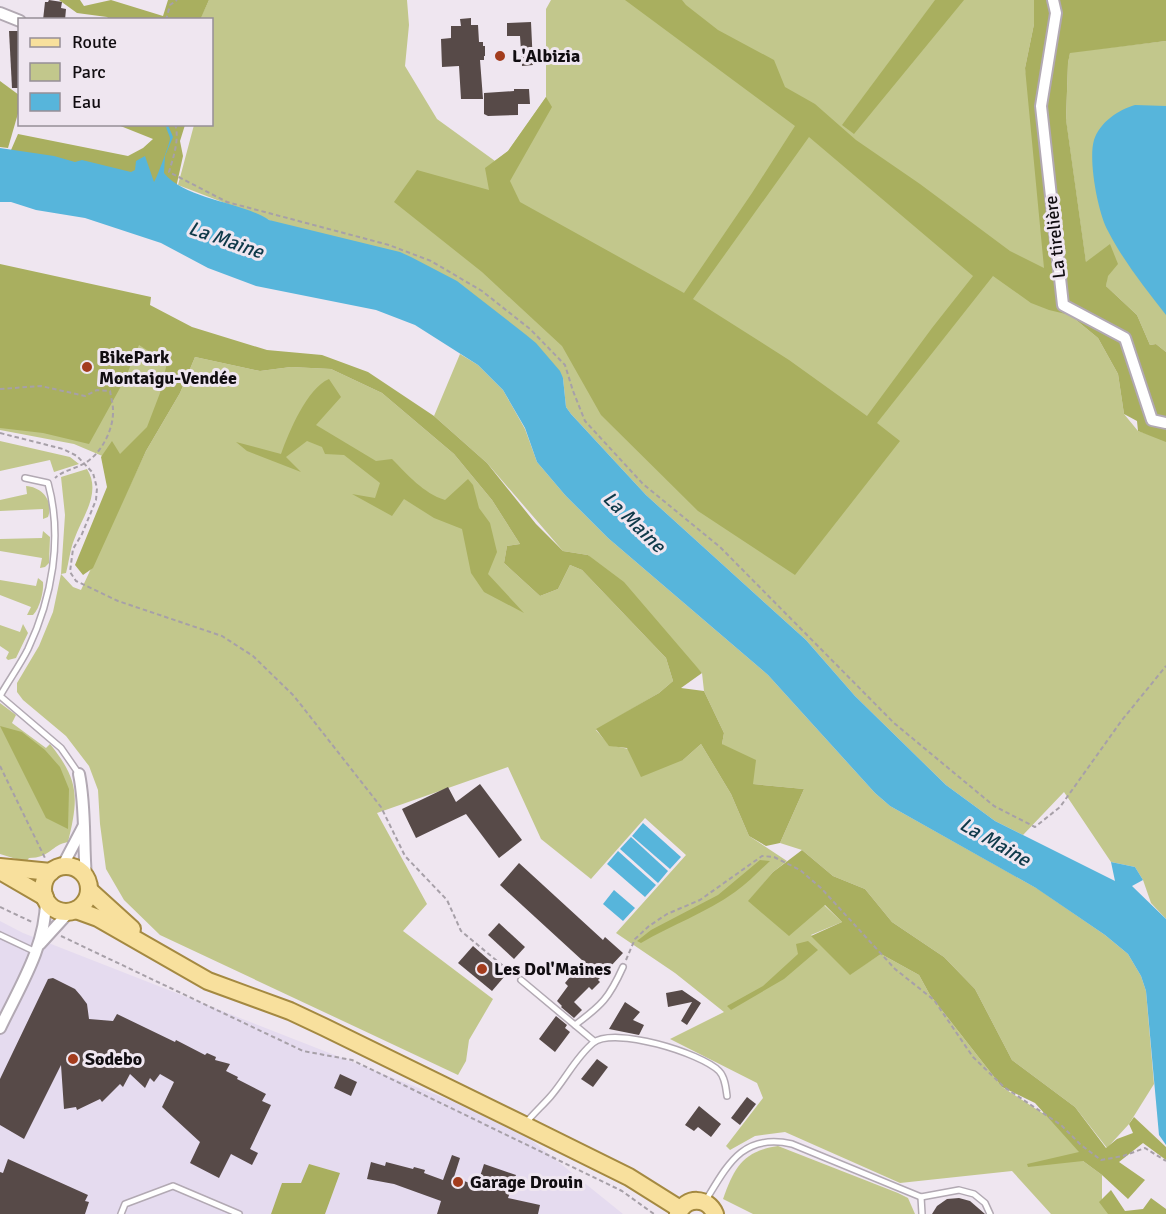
<svg xmlns="http://www.w3.org/2000/svg" width="1166" height="1214" viewBox="0 0 1166 1214" font-family="Signika,sans-serif">
<style>
.industrial{fill:#e5dbef}
.green{fill:#c2c78c}
.forest{fill:#a9af5f;fill-rule:evenodd}
.water{fill:#57b5db}
.building{fill:#574a48}
.lines{fill:none;stroke-linecap:round;stroke-linejoin:round}
.lane-casing{stroke:#b2a9b3;stroke-width:8}
.street-casing{stroke:#b2a9b3;stroke-width:14}
.primary-casing{stroke:#a48941;stroke-width:20}
.path{stroke:#a7a0a8;stroke-width:2;stroke-dasharray:4.5 3;stroke-linecap:butt}
.lane{stroke:#fff;stroke-width:5}
.street{stroke:#fff;stroke-width:10}
.primary{stroke:#f8e09d;stroke-width:16}
.poi-dot{fill:#a33c1d;stroke:#efe6f0;stroke-width:2}
.labels{text-anchor:middle;dominant-baseline:central;stroke-width:6;stroke-linejoin:round;paint-order:stroke}
.poi-label{font-size:18px;font-weight:bold;fill:#110d11;stroke:#efe6f0;text-anchor:start}
.street-label{font-size:18px;fill:#110d11;stroke:#efe6f0}
.water-label{font-size:20px;font-style:italic;fill:#0e3949;stroke:#efe6f0}
</style>
<rect width="100%" height="100%" fill="#efe6f0"/>
<polygon class="industrial" points="0,921 23,933 452,1101 530,1139 623,1214 0,1214"/>
<g class="green">
<polygon points="209,0 407,0 409,25 405,66 437,119 495,161 508,151 546,97 546,9 551,0 1034,0 1034,24 1025,68 1070,315 1098,338 1118,374 1124,414 1138,431 1166,440 1166,919 1151,903 1143,880 1135,867 1111,862 1064,792 1023,835 995,821 946,785 855,696 806,640 646,495 571,414 566,407 563,378 269,220 178,185 194,125 212,124 212,20 200,19"/>
<polygon points="1166,41 1166,352 1156,344 1150,345 1137,315 1106,286 1110,245 1086,263 1066,120 1068,63 1070,52"/>
<polygon points="0,270 187,328 161,406 126,466 74,444 0,430"/>
<polygon points="460,354 478,365 503,390 525,429 537,462 565,495 608,538 768,675 875,793 890,806 1038,889 1105,935 1128,954 1141,976 1146,991 1154,1084 1129,1124 1107,1148 1075,1107 1012,1060 975,989 944,957 892,922 865,889 833,876 802,850 780,843 804,789 753,784 722,744 724,733 704,691 702,673 588,555 563,551 487,463 434,416"/>
<path d="M 195,357 L 260,371 L 291,367 L 331,369 L 382,393 L 454,454 L 492,500 L 520,544 L 507,546 L 504,563 L 540,596 L 558,589 L 570,565 L 582,570 L 666,658 L 673,681 L 659,693 L 596,730 L 609,745 L 683,760 L 701,744 L 731,794 L 749,836 L 787,861 L 773,872 L 749,901 L 824,905 L 842,922 L 811,935 L 850,974 L 881,954 L 919,975 L 930,995 L 1002,1087 L 1061,1125 L 1081,1145 L 1083,1161 L 1102,1175 L 1102,1199 L 1109,1214 L 1051,1214 L 1012,1171 L 900,1183 L 785,1132 L 755,1136 L 730,1150 L 726,1146 L 763,1098 L 757,1083 L 670,1039 L 724,1012 L 675,973 L 616,933 L 686,855 L 645,818 L 591,879 L 541,839 L 508,767 L 377,813 L 427,904 L 403,931 L 493,999 L 469,1040 L 466,1061 L 458,1075 L 160,935 L 124,900 L 106,869 L 100,824 L 98,790 L 89,766 L 66,736 L 23,700 L 17,692 L 17,683 L 39,646 L 53,612 L 61,574 L 65,515 L 61,477 L 87,469 C 102,493 82,517 74,540 C 70,550 69,562 66,573 L 61,574 L 73,587 L 81,590 L 146,451 L 180,393 Z"/>
<polygon points="0,441 70,457 79,464 54,472 50,460 0,471"/>
<path d="M 26,486 C 42,487 54,501 48,517 L 43,519 L 43,509 L 0,511 L 0,500 L 27,494 Z"/>
<polygon points="43,531 50,537 49,563 45,567 40,568 42,558 0,551 0,539 42,538"/>
<path d="M 38,578 L 43,582 C 44,591 40,608 33,615 L 27,615 L 31,607 L 0,595 L 0,580 L 36,586 Z"/>
<polygon points="23,624 28,633 16,658 8,660 6,658 9,652 0,646 0,625 20,632"/>
<path d="M 0,703 L 16,715 L 12,723 L 46,748 L 50,744 C 79,780 79,797 68,842 C 51,845 50,858 29,858 L 26,862 L 0,854 Z"/>
<path d="M 778,1146 L 898,1193 L 908,1198 L 915,1214 L 753,1214 L 723,1199 C 734,1168 743,1151 778,1146 Z"/>
</g>
<g class="forest">
<polygon points="59,0 80,0 84,6 111,0 163,16 168,0 209,0 200,20 109,19 107,17 77,13"/>
<path d="M 625,0 L 682,0 L 686,5 L 718,30 L 774,60 L 785,87 L 815,104 L 856,140 L 920,184 L 1010,251 L 1044,268 L 1025,68 L 1034,24 L 1034,0 L 1166,0 L 1166,41 L 1070,53 L 1068,63 L 1066,119 L 1086,262 L 1110,244 L 1118,264 L 1108,276 L 1106,286 L 1137,315 L 1150,345 L 1156,344 L 1166,352 L 1166,442 L 1138,431 L 1137,421 L 1124,414 L 1118,374 L 1098,338 L 1070,315 L 1049,310 L 1031,303 L 993,276 L 877,423 L 900,441 L 795,575 L 698,511 L 601,415 L 562,346 L 482,272 L 394,202 L 417,170 L 489,190 L 485,168 L 508,151 L 546,97 L 552,107 L 510,181 L 520,202 L 684,293 L 752,193 L 795,126 ZM 809,137 L 973,276 L 932,328 L 867,416 L 789,360 L 693,299 Z"/>
<polygon points="935,0 964,0 854,134 842,125"/>
<polygon points="0,81 19,95 19,110 8,148 0,147"/>
<polygon points="118,125 185,125 180,141 183,156 174,197 8,157 18,134 128,156 143,148 153,139"/>
<polygon points="0,264 151,297 150,305 192,327 267,350 322,355 368,372 434,416 487,463 536,524 563,551 588,555 624,582 702,673 681,688 704,691 724,733 722,744 756,760 753,784 804,789 780,843 766,846 749,836 731,794 701,744 683,760 641,777 627,748 609,746 596,729 659,693 673,681 666,658 582,570 570,565 558,589 540,596 504,563 507,546 520,544 492,500 454,454 382,393 331,369 291,367 260,371 195,357 180,393 146,451 93,568 83,575 75,565 107,487 101,457 112,441 120,454 147,427 160,393 167,363 139,345 125,379 89,444 43,433 0,428"/>
<path d="M 329,379 L 341,397 L 316,425 L 376,461 L 392,459 C 408,475 423,493 445,500 L 468,479 L 473,485 L 479,508 L 490,523 L 497,552 L 488,574 L 524,613 L 484,592 L 471,573 L 462,529 L 434,518 L 404,499 L 392,516 L 352,494 L 375,498 L 380,483 L 344,455 L 325,454 L 322,447 L 307,441 L 286,457 L 301,472 L 247,451 L 236,442 L 281,454 C 289,432 307,388 329,379 Z"/>
<polygon points="0,726 22,732 45,750 60,767 69,789 68,829 46,818"/>
<polygon points="802,850 833,876 865,889 892,922 944,957 975,989 1012,1060 1075,1107 1106,1148 1117,1139 1133,1133 1129,1124 1134,1117 1166,1147 1166,1160 1143,1143 1119,1162 1145,1180 1128,1199 1102,1175 1083,1161 1028,1167 1027,1164 1079,1152 1035,1103 1002,1087 930,995 919,975 881,954 850,975 811,936 842,922 825,905 789,936 748,901 773,872"/>
<path d="M 760,860 L 770,861 C 759,871 748,883 735,892 C 706,913 671,925 641,943 L 637,941 L 651,930 L 718,895 Z"/>
<polygon points="808,941 818,950 784,979 731,1010 727,1006 763,986 798,954 796,944"/>
<polygon points="309,1164 340,1173 325,1214 271,1214 282,1183 301,1183"/>
<polygon points="1111,1190 1125,1211 1143,1209 1151,1198 1166,1209 1166,1214 1108,1214 1099,1202"/>
</g>
<g class="water">
<path d="M 1135,105 L 1166,106 L 1166,315 C 1145,288 1124,262 1108,231 C 1098,213 1088,160 1094,140 C 1100,122 1118,110 1135,105 Z"/>
<path d="M 166,125 L 168,125 L 173,137 L 165,156 L 164,173 C 186,200 240,201 269,220 L 400,252 L 411,257 L 457,281 L 525,334 L 536,343 L 560,371 L 563,378 L 566,407 L 571,414 L 646,495 L 806,640 L 855,696 L 946,785 L 995,821 L 1115,881 L 1111,862 L 1135,867 L 1143,880 L 1132,886 L 1166,919 L 1166,1145 L 1159,1135 L 1146,991 L 1141,976 L 1128,954 L 1105,935 L 1036,888 L 890,806 L 875,793 L 768,675 L 608,538 L 565,495 L 537,462 L 525,428 L 503,390 L 478,365 L 415,325 L 376,310 L 256,286 L 208,268 L 161,243 L 85,218 L 36,210 L 11,202 L 0,202 L 0,148 L 54,156 L 75,162 L 82,160 L 131,172 L 135,170 L 136,161 L 145,156 L 154,182 C 156,180 170,143 170,139 C 170,135 166,130 166,125 Z"/>
<polygon points="643,823 681,857 670,869 632,836"/>
<polygon points="631,837 668,871 658,883 620,849"/>
<polygon points="618,851 656,885 645,897 607,864"/>
<polygon points="614,890 635,908 623,921 603,904"/>
</g>
<g class="building">
<polygon points="49,0 62,2 61,8 66,9 65,20 43,20 45,2 48,2"/>
<polygon points="471,18 471,25 478,25 479,42 483,42 483,46 485,46 485,56 484,56 484,60 480,60 483,99 461,99 459,66 442,67 441,39 451,38 451,26 461,26 460,19"/>
<polygon points="531,22 533,65 522,66 520,36 507,36 507,23"/>
<polygon points="9,31 20,31 20,88 12,88"/>
<polygon points="514,89 529,89 530,104 518,104 518,115 488,116 484,114 484,93 514,91"/>
<polygon points="480,784 522,840 499,858 466,814 416,838 402,809 448,787 456,802"/>
<polygon points="519,863 603,940 605,937 623,953 598,980 600,982 592,990 589,987 574,1002 582,1010 574,1018 561,1007 562,1006 557,1001 568,986 565,983 583,961 500,885"/>
<polygon points="499,923 525,947 514,959 488,935"/>
<polygon points="473,946 504,973 504,977 492,991 458,963"/>
<polygon points="53,978 75,989 81,996 87,1004 89,1019 113,1021 117,1014 175,1042 176,1040 205,1055 207,1053 216,1057 215,1060 230,1064 226,1071 238,1077 237,1079 266,1094 262,1101 271,1105 250,1149 258,1153 252,1165 231,1154 219,1178 190,1163 200,1142 162,1107 174,1082 160,1074 154,1082 150,1078 145,1088 130,1074 123,1087 120,1084 102,1102 100,1099 77,1110 76,1107 64,1109 61,1065 24,1139 0,1125 0,1079 48,979"/>
<polygon points="682,990 701,1003 687,1025 681,1021 692,1002 668,1007 666,993"/>
<polygon points="625,1002 640,1012 633,1020 644,1025 639,1035 609,1029"/>
<polygon points="556,1016 567,1025 565,1028 570,1032 555,1052 539,1039"/>
<polygon points="597,1059 608,1067 593,1087 581,1079"/>
<polygon points="340,1074 357,1082 351,1096 334,1088"/>
<polygon points="747,1097 756,1104 740,1125 731,1118"/>
<polygon points="699,1106 721,1124 711,1137 698,1127 694,1131 685,1125"/>
<polygon points="452,1155 460,1158 454,1177 477,1186 484,1164 516,1175 508,1198 540,1205 538,1214 437,1214 441,1201 394,1184 367,1179 371,1162 385,1166 386,1162 413,1169 414,1167 425,1170 424,1173 443,1180"/>
<polygon points="8,1159 88,1195 85,1201 89,1202 85,1214 0,1214 0,1172 3,1173"/>
<polygon points="959,1198 970,1201 985,1214 932,1214 937,1206 947,1199"/>
</g>
<g class="lines">
<defs>
<g id="lane">
<path d="M 25,478 L 48,483 C 63,538 52,598 28,649 C 20,665 9,680 0,696 L 61,748 L 79,774"/>
<polyline points="0,935 36,952"/>
<polyline points="521,980 594,1041"/>
<path d="M 575,1025 C 602,1005 609,998 623,967"/>
<path d="M 525,1124 C 533,1114 542,1106 550,1097 C 565,1080 576,1057 593,1043 C 614,1026 701,1053 719,1071 C 725,1077 726,1088 727,1096"/>
<polyline points="921,1197 922,1214"/>
<path d="M 706,1200 C 728,1164 743,1133 792,1144 L 921,1197 L 959,1190 L 974,1194 L 985,1203 L 990,1214"/>
<polyline points="121,1214 125,1204 173,1186 239,1214"/>
</g>
<g id="street">
<polyline points="1053,0 1056,13 1041,106 1063,305 1125,338 1152,420 1166,423"/>
<polyline points="0,13 20,21"/>
<path d="M 79,774 C 86,808 83,842 86,877"/>
<polyline points="62,867 83,827"/>
<polyline points="40,944 70,911"/>
<path d="M 0,1028 C 19,988 46,946 46,900"/>
</g>
<g id="primary">
<circle cx="66" cy="889" r="23"/>
<polyline points="0,867 51,872"/>
<polyline points="0,871 45,897"/>
<polyline points="89,890 132,929"/>
<polyline points="76,910 98,918 208,981 290,1011 324,1027 524,1125 629,1177 680,1209"/>
<path d="M 678,1214 C 686,1196 708,1197 715,1214"/>
</g>
</defs>
<use href="#lane" class="lane-casing"/>
<use href="#street" class="street-casing"/>
<use href="#primary" class="primary-casing"/>
<g class="path">
<polyline points="166,20 170,5 177,0"/>
<path d="M 175,124 C 180,139 173,158 169,172 L 227,202 L 389,245 L 431,261 L 482,291 L 530,329 L 565,365 L 573,391 L 585,421 L 643,484 L 720,547 L 894,723 L 994,806 L 1035,827 L 1060,807 L 1122,720 L 1166,666"/>
<path d="M 0,389 L 41,386 L 85,396 L 97,390 L 110,391 C 111,397 113,404 113,410 C 114,429 101,454 85,463 C 75,469 64,470 55,478"/>
<polyline points="0,433 63,449 77,456 93,473 97,488 96,500 82,534 73,549 71,564 70,572 76,581 118,601 222,636 253,656 294,696 381,807 405,856 447,900 461,931 514,975"/>
<polyline points="0,766 45,858"/>
<polyline points="0,907 32,922"/>
<polyline points="61,936 303,1051 352,1060 622,1191 654,1214"/>
<polyline points="626,960 635,939 649,926 667,914 700,900 762,856 774,857 800,870 821,888 895,969 934,1000 973,1057 1004,1087 1061,1125 1081,1145 1101,1160 1123,1156 1145,1148 1166,1161"/>
</g>
<use href="#lane" class="lane"/>
<use href="#street" class="street"/>
<use href="#primary" class="primary"/>
</g>
<g class="poi-dot">
<circle cx="500" cy="56" r="6"/>
<circle cx="87" cy="367" r="6"/>
<circle cx="482" cy="969" r="6"/>
<circle cx="73" cy="1059" r="6"/>
<circle cx="458" cy="1182" r="6"/>
</g>
<g class="labels">
<g class="poi-label">
<text x="512" y="56">L'Albizia</text>
<text x="99" y="357">BikePark<tspan x="99" dy="21">Montaigu-Vendée</tspan></text>
<text x="494" y="969">Les Dol'Maines</text>
<text x="85" y="1059">Sodebo</text>
<text x="470" y="1182">Garage Drouin</text>
</g>
<g class="street-label">
<text transform="translate(1055 237) rotate(-96)">La tirelière</text>
</g>
<g class="water-label">
<text transform="translate(226 240) rotate(19)">La Maine</text>
<text transform="translate(634 522) rotate(44)">La Maine</text>
<text transform="translate(995 842) rotate(30)">La Maine</text>
</g>
</g>
<rect x="18" y="18" width="195" height="108" fill="#efe6f0" stroke="#968f97" stroke-width="1.5"/>
<rect x="30" y="38" width="30" height="9" fill="#f8e09d" stroke="#968f97" stroke-width="1.5"/>
<text x="72" y="48" font-size="18" fill="#110d11">Route</text>
<rect x="30" y="63" width="30" height="18" fill="#c2c78c" stroke="#968f97" stroke-width="1.5"/>
<text x="72" y="78" font-size="18" fill="#110d11">Parc</text>
<rect x="30" y="93" width="30" height="18" fill="#57b5db" stroke="#968f97" stroke-width="1.5"/>
<text x="72" y="108" font-size="18" fill="#110d11">Eau</text>
</svg>
